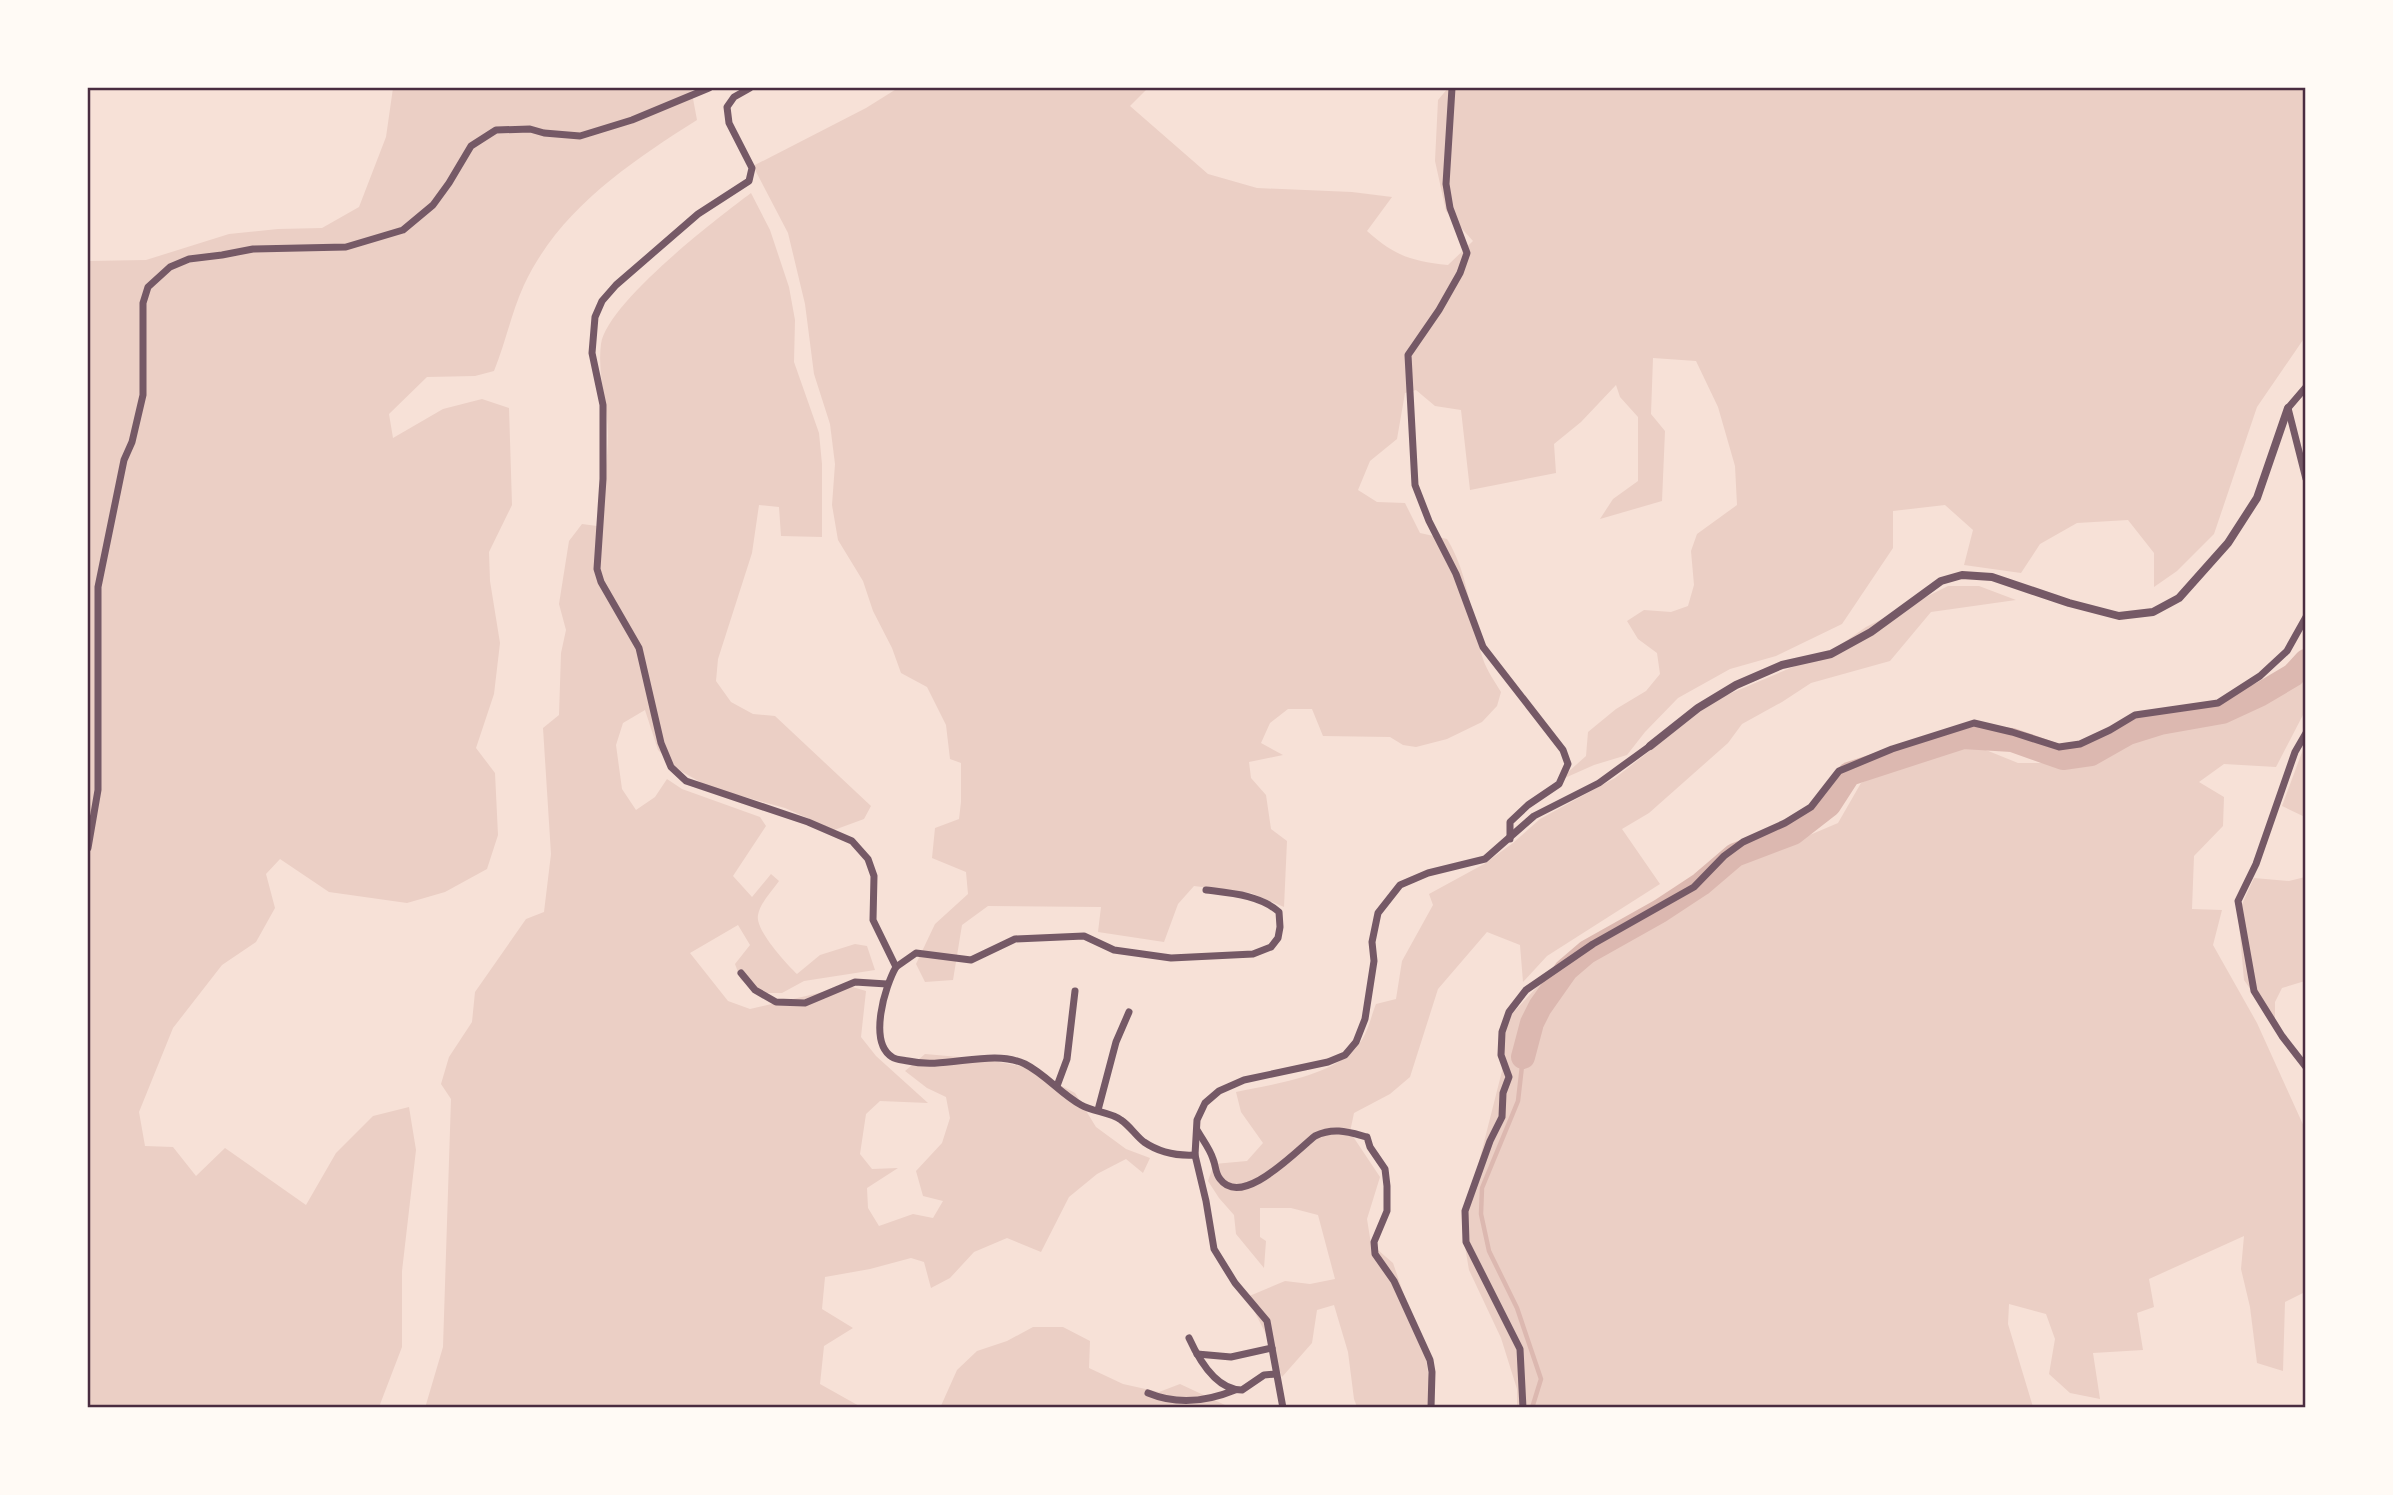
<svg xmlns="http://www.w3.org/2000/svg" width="2393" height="1495" viewBox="0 0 2393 1495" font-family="Overpass,sans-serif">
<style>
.green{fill:#ebcfc5}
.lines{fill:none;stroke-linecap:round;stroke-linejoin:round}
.stream{stroke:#dcb8b0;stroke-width:4.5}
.river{stroke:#dcb8b0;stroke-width:24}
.minor{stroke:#755966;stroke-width:7}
.tertiary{stroke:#755966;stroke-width:8}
.neatline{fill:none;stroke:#4a2c40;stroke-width:2.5}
</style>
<rect width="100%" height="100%" fill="#f7e1d7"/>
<g class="green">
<path d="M 393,88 L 691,88 L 697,120 C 629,163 559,210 524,285 C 512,311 505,344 494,371 L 475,376 L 427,377 L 389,414 L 393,438 L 443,409 L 482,399 L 509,408 L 512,505 L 489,552 L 490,581 L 500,643 L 494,694 L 476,748 L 495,773 L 498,835 L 487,869 L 445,892 L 407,903 L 329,892 L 280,859 L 266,874 L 275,908 L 256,942 L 222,965 L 173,1028 L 139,1112 L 145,1146 L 173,1147 L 196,1176 L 225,1148 L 306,1205 L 336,1153 L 373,1116 L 409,1107 L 416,1150 L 402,1271 L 402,1347 L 379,1407 L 88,1407 L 88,261 L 146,260 L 229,234 L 278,229 L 322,228 L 359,207 L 386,137 Z"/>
<path d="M 898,88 L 1164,88 L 1148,88 L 1130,106 L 1208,174 L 1257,188 L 1352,192 L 1392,197 L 1367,231 C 1395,256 1411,261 1448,265 L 1473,241 L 1446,211 L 1435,161 L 1438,100 L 1448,88 L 2305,88 L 2305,337 L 2257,407 L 2214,534 L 2177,571 L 2154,587 L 2154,553 L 2128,520 L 2077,523 L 2040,544 L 2021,573 L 1964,565 L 1973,530 L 1945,505 L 1893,511 L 1893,548 L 1842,624 L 1776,656 L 1730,669 L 1678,698 L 1645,732 L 1627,755 L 1594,765 L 1558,781 L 1586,756 L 1588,732 L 1616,709 L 1646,691 L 1660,674 L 1657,653 L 1638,639 L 1627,621 L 1644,610 L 1671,612 L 1688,606 L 1694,585 L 1691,551 L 1697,534 L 1737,505 L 1735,466 L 1718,407 L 1696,361 L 1653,358 L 1651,414 L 1665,431 L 1662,501 L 1600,519 L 1613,499 L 1638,481 L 1638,417 L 1620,397 L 1616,385 L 1581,422 L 1554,444 L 1556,473 L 1470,490 L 1461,410 L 1435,406 L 1416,390 L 1405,393 L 1397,439 L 1370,461 L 1358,490 L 1377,502 L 1405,503 L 1420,533 L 1447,539 C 1470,576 1470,619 1483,659 C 1487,671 1495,682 1501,692 L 1497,706 L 1482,722 L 1447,739 L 1416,747 L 1403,745 L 1390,737 L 1323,736 L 1312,709 L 1288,709 L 1270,723 L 1261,743 L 1283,755 L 1249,762 L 1251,778 L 1266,795 L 1271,829 L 1287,841 L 1284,907 L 1251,893 L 1194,886 L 1178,904 L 1164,942 L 1098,932 L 1101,907 L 988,906 L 962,925 L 953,980 L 925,982 L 916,964 L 935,924 L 968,894 L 966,872 L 932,858 L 935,828 L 959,819 L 961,802 L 961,763 L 950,759 L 946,725 L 927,687 L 901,673 L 892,648 L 873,611 L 863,581 L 838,540 L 832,505 L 835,464 L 830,424 L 814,374 L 805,304 L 788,233 L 753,166 L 866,108 Z"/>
<path d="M 751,193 L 770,230 L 789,287 L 795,320 L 794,362 L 819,433 L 822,464 L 822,537 L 781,536 L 779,507 L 759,505 L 752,553 L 718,659 L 716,681 L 731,702 L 753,714 L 775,716 L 871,806 L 864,819 L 834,830 L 785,808 L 709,787 L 679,770 L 658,750 L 645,710 L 623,723 L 616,745 L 622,789 L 636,810 L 655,797 L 667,779 L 682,789 L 760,817 L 766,826 L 733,876 L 752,897 L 771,874 L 779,881 C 772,891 760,903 758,915 C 755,930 786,963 797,974 L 820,955 L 855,944 L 867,946 L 875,970 L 804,981 L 782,993 L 762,993 L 741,980 L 735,964 L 750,945 L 738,925 L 690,953 L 728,1001 L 750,1009 L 849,986 L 866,991 L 861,1037 L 876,1056 L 928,1103 L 880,1101 L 866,1114 L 860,1154 L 872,1169 L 898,1168 L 867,1188 L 868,1208 L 879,1226 L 913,1214 L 933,1218 L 943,1201 L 923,1196 L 916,1171 L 942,1143 L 950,1118 L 946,1097 L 927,1088 L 905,1071 L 925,1054 L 982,1059 L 1026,1067 L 1075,1093 L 1096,1127 L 1126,1149 L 1150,1158 L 1143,1173 L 1126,1159 L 1097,1174 L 1069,1197 L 1041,1252 L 1007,1238 L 974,1252 L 950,1278 L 931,1288 L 924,1262 L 911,1258 L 870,1269 L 825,1277 L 822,1309 L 853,1328 L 824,1346 L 820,1384 L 861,1407 L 425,1408 L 443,1347 L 451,1099 L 441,1084 L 449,1057 L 472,1022 L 475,992 L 526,919 L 544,912 L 551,854 L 543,728 L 559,715 L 561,653 L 566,630 L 559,604 L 569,541 L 582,524 L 597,526 C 601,496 608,465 608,435 C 608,404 597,375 601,344 C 607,303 716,219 751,193 Z"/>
<path d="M 1948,586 L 1979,586 L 2016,600 L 1931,612 L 1890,661 L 1811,683 L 1782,702 L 1742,724 L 1728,743 L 1649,813 L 1622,829 L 1660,884 L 1547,956 L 1523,982 L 1520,945 L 1487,932 L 1438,989 L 1410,1077 L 1390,1094 L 1354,1113 L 1350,1132 L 1380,1177 L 1367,1219 L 1371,1244 L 1393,1263 L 1426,1359 L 1433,1407 L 1357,1407 L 1354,1399 L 1348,1352 L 1334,1305 L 1317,1310 L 1312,1343 L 1282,1377 L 1269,1340 L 1247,1297 L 1285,1281 L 1310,1284 L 1335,1279 L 1318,1215 L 1291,1208 L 1260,1208 L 1260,1237 L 1266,1241 L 1264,1268 L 1236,1234 L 1234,1215 L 1219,1198 L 1208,1181 L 1214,1164 L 1247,1161 L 1263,1143 L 1241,1112 L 1236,1092 C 1274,1084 1335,1076 1359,1044 C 1368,1033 1371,1016 1376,1004 L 1396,999 L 1402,961 L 1433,905 L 1429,894 L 1484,864 L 1513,843 L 1540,819 L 1615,778 L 1715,700 L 1833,650 L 1866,627 Z"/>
<polygon points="2305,658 2305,711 2276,767 2224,764 2199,782 2224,797 2223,826 2194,856 2192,909 2222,910 2213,945 2257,1023 2305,1129 2305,1292 2285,1302 2283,1371 2257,1363 2250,1307 2241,1269 2244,1236 2149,1279 2154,1307 2137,1313 2143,1350 2093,1353 2100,1399 2070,1393 2049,1374 2055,1339 2046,1314 2009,1304 2008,1324 2033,1407 1517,1407 1517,1389 1501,1338 1469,1270 1462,1229 1502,1071 1501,1040 1512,1014 1560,962 1655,901 1838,823 1861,783 1907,761 1971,744 2018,763 2069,763 2143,723 2232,706 2270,686"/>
<polygon points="2305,744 2306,817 2305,817 2282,806"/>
<polygon points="2305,877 2305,981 2282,988 2275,1002 2275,1025 2244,980 2238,913 2254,878 2289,881"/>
<polygon points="1033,1327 1063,1327 1090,1341 1089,1368 1123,1384 1159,1392 1180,1384 1225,1405 1226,1407 940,1408 957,1370 977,1351 1007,1341"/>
</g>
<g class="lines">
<polyline class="stream" points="1523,1057 1518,1101 1482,1188 1481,1214 1489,1251 1517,1308 1541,1379 1532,1408"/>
<polyline class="river" points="1523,1057 1532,1023 1540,1007 1566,970 1587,952 1660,911 1701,884 1735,855 1793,833 1829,805 1849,774 1963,737 2012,740 2063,758 2091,754 2128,733 2160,723 2222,712 2261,694 2293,675 2306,661"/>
<g class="minor">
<path d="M 750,88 L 734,97 L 727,107 L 729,123 L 752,168 L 749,181 L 698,214 L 616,285 L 602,301 L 595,317 L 592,353 L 603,405 L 603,479 L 597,569 L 601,582 L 639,648 L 661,743 L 671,767 L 686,781 L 808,822 L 852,841 L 868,859 L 874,876 L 873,920 L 896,967 C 885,986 868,1042 892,1057 C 896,1060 904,1060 908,1061 C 946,1070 991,1048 1025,1064 C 1045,1074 1061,1094 1081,1105 C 1093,1112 1110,1112 1121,1120 C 1130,1126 1136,1136 1144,1142 C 1160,1153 1177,1156 1195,1155"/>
<polyline points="1452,88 1446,184 1450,208 1467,253 1460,273 1439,310 1408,355 1415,485 1429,521 1456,574 1483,647 1563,750 1568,764 1559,784 1528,805 1510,822 1510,839"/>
<polyline points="2306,387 2288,408 2306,479"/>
<polyline points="2306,733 2295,752 2256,864 2238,901 2254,991 2282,1036 2306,1067"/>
<polyline points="88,848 98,790 98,587 124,460 132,442 143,395 143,303 148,287 170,267 189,259 222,255 253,249 346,247 403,230 433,205 449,183 471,146 496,130 530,129 544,133 580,136 632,120 709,88"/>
<path d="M 896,967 L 916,953 L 971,960 L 1015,939 L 1084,936 L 1114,950 L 1171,958 L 1253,954 L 1271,947 L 1278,938 L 1280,927 L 1279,912 C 1260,895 1230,893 1206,890"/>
<polyline points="741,973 755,990 776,1002 805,1003 855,982 887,984"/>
<polyline points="1057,1086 1067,1059 1075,991"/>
<polyline points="1098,1110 1116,1042 1129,1012"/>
<path d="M 1197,1130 C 1202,1139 1210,1149 1213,1159 C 1216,1166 1215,1173 1220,1179 C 1242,1209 1296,1151 1315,1136 C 1334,1127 1348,1132 1367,1137 L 1370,1147 L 1385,1169 L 1387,1186 L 1387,1211 L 1374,1242 L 1375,1254 L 1394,1281 L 1430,1360 L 1432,1372 L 1431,1408"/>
<path d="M 1189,1338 C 1199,1360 1216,1390 1242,1390 L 1264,1375 L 1276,1374"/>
<polyline points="1197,1354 1231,1357 1272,1348"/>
<path d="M 1148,1393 C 1177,1405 1206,1402 1235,1390"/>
<polyline points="1283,1408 1267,1321 1235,1283 1214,1249 1206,1201 1195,1155 1197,1120 1205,1103 1219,1091 1244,1080 1328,1062 1345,1055 1356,1042 1365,1019 1374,961 1372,942 1378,913 1400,885 1428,873 1485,859 1534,816 1599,783 1650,746"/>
<polyline points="1523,1408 1520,1349 1466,1242 1465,1211 1490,1141 1502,1117 1503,1093 1509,1077 1501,1055 1502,1032 1509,1012 1526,990 1593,944 1694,887 1724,856 1743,842 1785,823 1811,807 1839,771 1892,749 1974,723 2012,732 2059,747 2080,744 2110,730 2135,715 2218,703 2260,676 2287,651 2306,617"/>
</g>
<polyline class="tertiary" points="1650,746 1698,708 1736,685 1782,665 1831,654 1871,632 1941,581 1962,575 1992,577 2069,603 2119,616 2153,612 2179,598 2228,543 2257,498 2288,408"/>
</g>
<rect width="2393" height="1495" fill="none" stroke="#fffaf5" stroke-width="178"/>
<rect x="89" y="89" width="2215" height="1317" class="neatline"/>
</svg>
